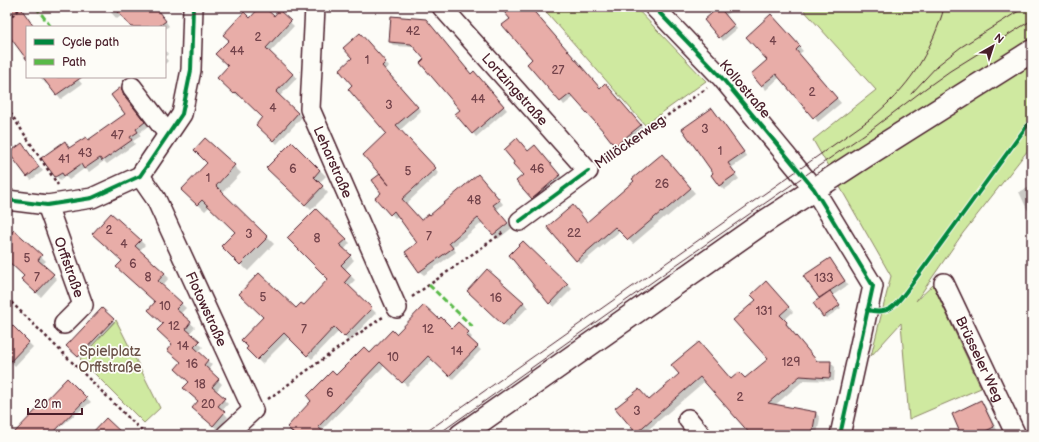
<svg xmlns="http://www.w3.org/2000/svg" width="1039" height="442" viewBox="0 0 1039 442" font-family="'Balsamiq Sans',sans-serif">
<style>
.green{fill:#cfe9a0;stroke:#8c8466}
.shadow{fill:#0003}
.building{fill:#e8ada8;stroke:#4a1f2b}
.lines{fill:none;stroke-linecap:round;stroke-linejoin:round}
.minor-casing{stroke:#4a1f2b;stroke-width:22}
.major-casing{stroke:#4a1f2b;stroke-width:25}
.path{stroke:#4a1f2b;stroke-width:2.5;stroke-dasharray:3 3;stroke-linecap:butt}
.minor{stroke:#fdfcf7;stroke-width:19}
.major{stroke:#fdfcf7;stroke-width:22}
.tram{stroke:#4a1f2b;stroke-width:1}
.quiet{stroke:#58b947;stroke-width:3;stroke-dasharray:6 3;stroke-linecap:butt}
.cycleway-casing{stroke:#fdfcf7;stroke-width:6}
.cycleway{stroke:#00873e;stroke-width:4}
.labels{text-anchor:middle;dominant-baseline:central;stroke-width:3.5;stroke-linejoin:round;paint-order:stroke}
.number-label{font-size:12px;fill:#72424a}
.street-label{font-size:14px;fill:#4a1f2b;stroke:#fdfcf7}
.park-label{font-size:14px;fill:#6b5248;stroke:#fdfcf7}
</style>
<rect width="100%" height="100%" fill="#fdfcf7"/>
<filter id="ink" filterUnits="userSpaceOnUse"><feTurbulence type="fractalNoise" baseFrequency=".025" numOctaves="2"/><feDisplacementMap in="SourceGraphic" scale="8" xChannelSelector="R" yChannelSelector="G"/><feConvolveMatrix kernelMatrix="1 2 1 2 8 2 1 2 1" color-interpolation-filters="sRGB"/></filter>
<g filter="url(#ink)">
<g class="green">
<polygon points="542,7 635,7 706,81 645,125"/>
<polygon points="801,7 1032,7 1032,145 963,233 916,301 933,285 981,388 909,419 901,323 871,356 891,276 813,140 876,90"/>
<polygon points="116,320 160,408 144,423 80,359"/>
</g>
<g class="shadow">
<polygon points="106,7 155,7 169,26 165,29 165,27 132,27 122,15 117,19"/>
<polygon points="261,7 263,7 274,17 279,12 294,26 269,53 297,78 279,97 302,117 277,144 257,125 264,117 240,95 239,97 219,78 229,67 250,19"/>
<polygon points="505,7 529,7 600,89 609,88 644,129 619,149 574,97 564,105 561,101 533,59"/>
<polygon points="715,7 735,7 726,15 737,29 723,41 720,37 717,10"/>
<polygon points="392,17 472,75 478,76 507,110 476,137 473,133 462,110 426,59 415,47 394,46 390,42"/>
<polygon points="775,20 803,51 799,54 841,103 818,122 780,77 766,90 752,74 768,60"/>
<polygon points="365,39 389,67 386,70 421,111 400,130 439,173 406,204 421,221 430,217 482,180 503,204 497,210 512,228 498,239 483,222 453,247 456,252 424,275 419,271 419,243 399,215 395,218 377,198 383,193 380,176 388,133 354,85 353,58"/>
<polygon points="165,50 168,54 165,57 168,61 165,64"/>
<polygon points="40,77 76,77 82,84 61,99 48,83 46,84"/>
<polygon points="121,89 125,92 127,99 148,126 139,133 141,136 133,141 135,144 107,164 104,161 89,172 85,168 69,180 65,176 60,181 43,158 65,143 70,149 88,141 126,114"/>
<polygon points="712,109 716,113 747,157 731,168 739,179 724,190 719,185 715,173"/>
<polygon points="7,138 16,149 26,149 43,171 31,180 13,157 7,161"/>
<polygon points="206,139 241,173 222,193 274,244 248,271 222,246 236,232 210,206 205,211 183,190 208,163"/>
<polygon points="292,143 326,176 319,183 328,193 311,210 268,168"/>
<polygon points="539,150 564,180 536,202 532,198 524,175 528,152"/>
<polygon points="666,160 695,193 667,217 666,216 633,244 620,231 581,264 577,260 588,223"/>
<polygon points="1032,186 1032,214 1027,209 1019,192"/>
<polygon points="316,210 350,243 344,250 354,260 345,270 355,280 349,286 376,313 349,341 339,331 312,359 289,337 262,364 247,349 296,310 304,306 330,279"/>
<polygon points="111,214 145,245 139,251 169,278 162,286 186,308 180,314 195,327 189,334 203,347 198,352 212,365 208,370 222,384 216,392 228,404 222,411 228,417 218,430 198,412 199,402 164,324 156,303 123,262"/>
<polygon points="14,231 46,261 42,265 57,279 41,297 22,279 25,276 7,259 7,233 10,236"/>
<polygon points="829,259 833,263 848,285 832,296 841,308 826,318 824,316 820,299 804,276"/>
<polygon points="567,284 572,289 554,307 550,303"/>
<polygon points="770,287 793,312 784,320 790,327 789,328 818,362 830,362 835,367 834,381 804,380 774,406 816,413 820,418 817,435 749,435 750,432 705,381 642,435 639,435 636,432 649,401 680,374 731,380 745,379 769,359"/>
<polygon points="473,296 523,302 528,307 508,328"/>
<polygon points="102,309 115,322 80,358 68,346"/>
<polygon points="439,321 452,329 458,323 472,337 470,340 481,350 453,379 433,359 407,386 385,365 321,431 326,435 290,435 336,377 370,354 396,335"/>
<polygon points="7,322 33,347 15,366 7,358"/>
<polygon points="67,380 91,402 50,435 41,435"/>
<polygon points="981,401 985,406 998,432 991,435 962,435"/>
<polygon points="575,428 583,435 569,435"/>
</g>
<g class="building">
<polygon points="7,7 20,7 34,27 27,27 27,60 7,33"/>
<polygon points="114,7 155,7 166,21 158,27 131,27"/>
<polygon points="260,7 264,7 274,16 279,10 291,21 266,48 293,74 276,92 298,113 273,141 256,125 262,117 236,92 234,94 217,78 228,66 215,54 229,40 223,35 244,12 250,18"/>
<polygon points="500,7 530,7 600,88 605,83 641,125 615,146 604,132 570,94 560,102 527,64 532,59 502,25 510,19"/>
<polygon points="719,7 734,25 719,38 704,20"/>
<polygon points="771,14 800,46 796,50 837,98 813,118 776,74 761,86 751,74 767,60 746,37"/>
<polygon points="391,16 426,19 471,74 474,71 504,106 472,134 455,114 460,110 420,63 424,59 411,44 389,42"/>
<polygon points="360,33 386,62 382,66 418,107 396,125 436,168 402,199 421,220 429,214 430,215 478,174 500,200 493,205 508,223 493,235 478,218 449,243 453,248 419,272 405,252 417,243 394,211 390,215 375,198 381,193 372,180 380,174 389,185 363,155 386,133 348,89 352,85 339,70 352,58 343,48"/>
<polygon points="42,77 82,77 56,95"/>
<polygon points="121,87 123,94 145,122 136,129 138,132 130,137 132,140 102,161 100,158 84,169 81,164 64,176 62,173 55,177 41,158 65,141 69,148 86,137 88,140 125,114 111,95"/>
<polygon points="712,108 744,152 728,163 736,174 719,186 711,175 713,173 682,129"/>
<polygon points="205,138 235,165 216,186 268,237 240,265 221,246 235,232 202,200 197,205 181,190 207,163 194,150"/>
<polygon points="517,138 528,151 535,145 560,175 532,199 516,181 523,175 513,164 514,162 504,150"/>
<polygon points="292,142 320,170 314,177 323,186 305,205 266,168"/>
<polygon points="22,143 39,167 27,177 9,153"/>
<polygon points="662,154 691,188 662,213 661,212 628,240 615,227 576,261 547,227 573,205 587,222 634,181 632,179"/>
<polygon points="316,209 347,239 340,245 351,255 341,265 351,275 345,282 372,308 344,337 334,327 307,356 284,333 257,360 246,349 248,347 241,340 263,317 239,294 259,273 296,308 301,303 304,305 328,279 287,238"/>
<polygon points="111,213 141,240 135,246 165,273 158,281 182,303 176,309 191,322 186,329 200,341 194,347 208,360 204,365 219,379 212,387 225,398 218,406 225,412 213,426 192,408 198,401 183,388 189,382 175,369 181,362 167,350 172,344 157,330 163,324 148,310 155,302 116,267 122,261 92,234"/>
<polygon points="14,230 42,255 38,260 54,274 36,293 21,279 24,276 7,260 7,238"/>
<polygon points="523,241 568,284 549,304 509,255"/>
<polygon points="830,258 845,281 819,298 803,276"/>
<polygon points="487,269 524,302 503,325 467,291"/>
<polygon points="766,281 789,307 780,315 787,322 786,324 817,361 831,361 830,378 800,376 768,403 816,412 812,435 751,435 700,377 636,433 615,408 639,389 649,400 679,374 671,365 699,342 731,379 739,372 745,378 768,359 733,320 756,300 751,295"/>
<polygon points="830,291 840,305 823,317 813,303"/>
<polygon points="424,305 439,319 441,317 452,328 458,322 469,332 466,335 478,346 449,376 428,356 402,383 380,362 318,427 327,435 295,435 287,427 311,401 307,396 332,371 336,375 364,347 370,353 392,330 396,334"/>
<polygon points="102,308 114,319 78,357 66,346"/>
<polygon points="7,320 29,342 7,365"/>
<polygon points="67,378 87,398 51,435 12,435"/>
<polygon points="981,400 994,427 978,435 961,435 952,414"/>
<polygon points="106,418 124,435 90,435"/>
</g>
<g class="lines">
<defs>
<g id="minor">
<path id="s1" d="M 315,7 L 310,109 L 397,308"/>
<path id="s2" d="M 442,7 L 588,171 L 520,221"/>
<polyline points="654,7 722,78 814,189 873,286 840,435"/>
<polyline points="132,87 168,134"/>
<path id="s3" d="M 140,176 L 156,199 L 253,410 L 226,435"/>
<polyline points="7,200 47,205 92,198 140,176 182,114 191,70 193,7"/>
<path id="s4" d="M 47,205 L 83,305 L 64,324"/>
<path id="s5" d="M 944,283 L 1016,435"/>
<polyline points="688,419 701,435"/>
</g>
<polyline id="major" points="461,435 761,224 864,157 1032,51"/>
</defs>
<use href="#minor" class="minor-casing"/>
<use href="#major" class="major-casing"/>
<g class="path">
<polyline points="7,19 23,7"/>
<polyline points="7,108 58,185"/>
<polyline points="603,160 707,88"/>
<polyline points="412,297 505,231"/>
<polyline points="7,298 146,435"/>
<polyline points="268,399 348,341 383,317"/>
</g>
<use href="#minor" class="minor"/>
<use href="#major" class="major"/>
<g class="tram">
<polyline points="911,94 938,65 961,47 1025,7"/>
<path d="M 422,435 L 869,120 C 900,94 918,73 934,36 C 938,26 942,17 944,7"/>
<polyline points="437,435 676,265 872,129 926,88 950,71 1032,20"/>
</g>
<g class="quiet">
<polyline points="36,7 51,27"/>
<polyline points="429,285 474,328"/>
</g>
<defs>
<g id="cycleway">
<polyline points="654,7 722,78 814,189 873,286 840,435"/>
<polyline points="7,200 47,205 92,198 140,176 182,114 191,70 193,7"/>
<polyline points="520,221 588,171"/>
<path d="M 867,310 C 892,316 897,303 911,285 L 1032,119"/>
</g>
</defs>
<use href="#cycleway" class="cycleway-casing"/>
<use href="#cycleway" class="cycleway"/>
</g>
</g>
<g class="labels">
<g class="number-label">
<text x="413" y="31">42</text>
<text x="258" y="37">2</text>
<text x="773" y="41">4</text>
<text x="237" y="51">44</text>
<text x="367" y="60">1</text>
<text x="558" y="70">27</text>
<text x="812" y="92">2</text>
<text x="478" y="99">44</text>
<text x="389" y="105">3</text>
<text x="273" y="108">4</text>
<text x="705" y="129">3</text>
<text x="117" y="135">47</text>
<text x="720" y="151">1</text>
<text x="85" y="153">43</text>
<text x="64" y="159">41</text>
<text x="293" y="169">6</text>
<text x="537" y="169">46</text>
<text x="408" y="171">5</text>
<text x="208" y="178">1</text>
<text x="662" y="184">26</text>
<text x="474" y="200">48</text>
<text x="109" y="230">2</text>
<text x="574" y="233">22</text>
<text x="249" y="234">3</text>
<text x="429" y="236">7</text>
<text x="317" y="238">8</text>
<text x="124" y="244">4</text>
<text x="27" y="258">5</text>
<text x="133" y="264">6</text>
<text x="37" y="277">7</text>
<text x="148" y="277">8</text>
<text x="824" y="278">133</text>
<text x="263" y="297">5</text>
<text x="496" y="298">16</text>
<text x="165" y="306">10</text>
<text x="764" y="311">131</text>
<text x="174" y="326">12</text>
<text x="304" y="329">7</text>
<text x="428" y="329">12</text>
<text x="183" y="346">14</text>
<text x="457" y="351">14</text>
<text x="393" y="357">10</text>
<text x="791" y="362">129</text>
<text x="192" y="364">16</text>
<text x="200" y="384">18</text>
<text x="330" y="393">6</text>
<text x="740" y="397">2</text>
<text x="208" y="404">20</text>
<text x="637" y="411">3</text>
</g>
<g class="street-label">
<text stroke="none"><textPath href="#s2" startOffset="110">Lortzingstraße</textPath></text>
<text transform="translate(745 89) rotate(50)">Kollostraße</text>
<text transform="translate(630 142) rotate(-35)">Millöckerweg</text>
<text stroke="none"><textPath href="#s1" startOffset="160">Leharstraße</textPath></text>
<text stroke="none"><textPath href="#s4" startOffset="66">Orffstraße</textPath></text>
<text stroke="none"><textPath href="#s3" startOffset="149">Flotowstraße</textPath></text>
<text stroke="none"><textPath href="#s5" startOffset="84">Brüsseler Weg</textPath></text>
</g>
<g class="park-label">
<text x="110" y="351">Spielplatz<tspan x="110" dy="16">Orffstraße</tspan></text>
</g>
</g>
<rect width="1039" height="442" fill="none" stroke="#fdfcf7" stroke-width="24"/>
<rect x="12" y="12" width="1015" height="418" fill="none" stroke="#4a1f2b" stroke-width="1.5" filter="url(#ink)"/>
<rect x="26" y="26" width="140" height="52" fill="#fdfcf7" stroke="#b5a4a5"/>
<rect x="34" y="39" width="20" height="6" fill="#00873e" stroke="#b5a4a5"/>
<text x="62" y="46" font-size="12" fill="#4a1f2b">Cycle path</text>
<rect x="34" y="59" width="20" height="6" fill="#58b947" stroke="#b5a4a5"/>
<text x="62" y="66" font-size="12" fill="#4a1f2b">Path</text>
<g transform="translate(993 46) rotate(39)" stroke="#fdfcf7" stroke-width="3" paint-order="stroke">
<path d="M0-3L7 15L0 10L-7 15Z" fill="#4a1f2b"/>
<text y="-6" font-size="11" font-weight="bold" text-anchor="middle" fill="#4a1f2b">N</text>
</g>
<path d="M28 408v6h54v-6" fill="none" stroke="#4a1f2b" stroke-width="2"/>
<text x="34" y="408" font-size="12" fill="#4a1f2b" stroke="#fdfcf7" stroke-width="3" paint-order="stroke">20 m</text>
</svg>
